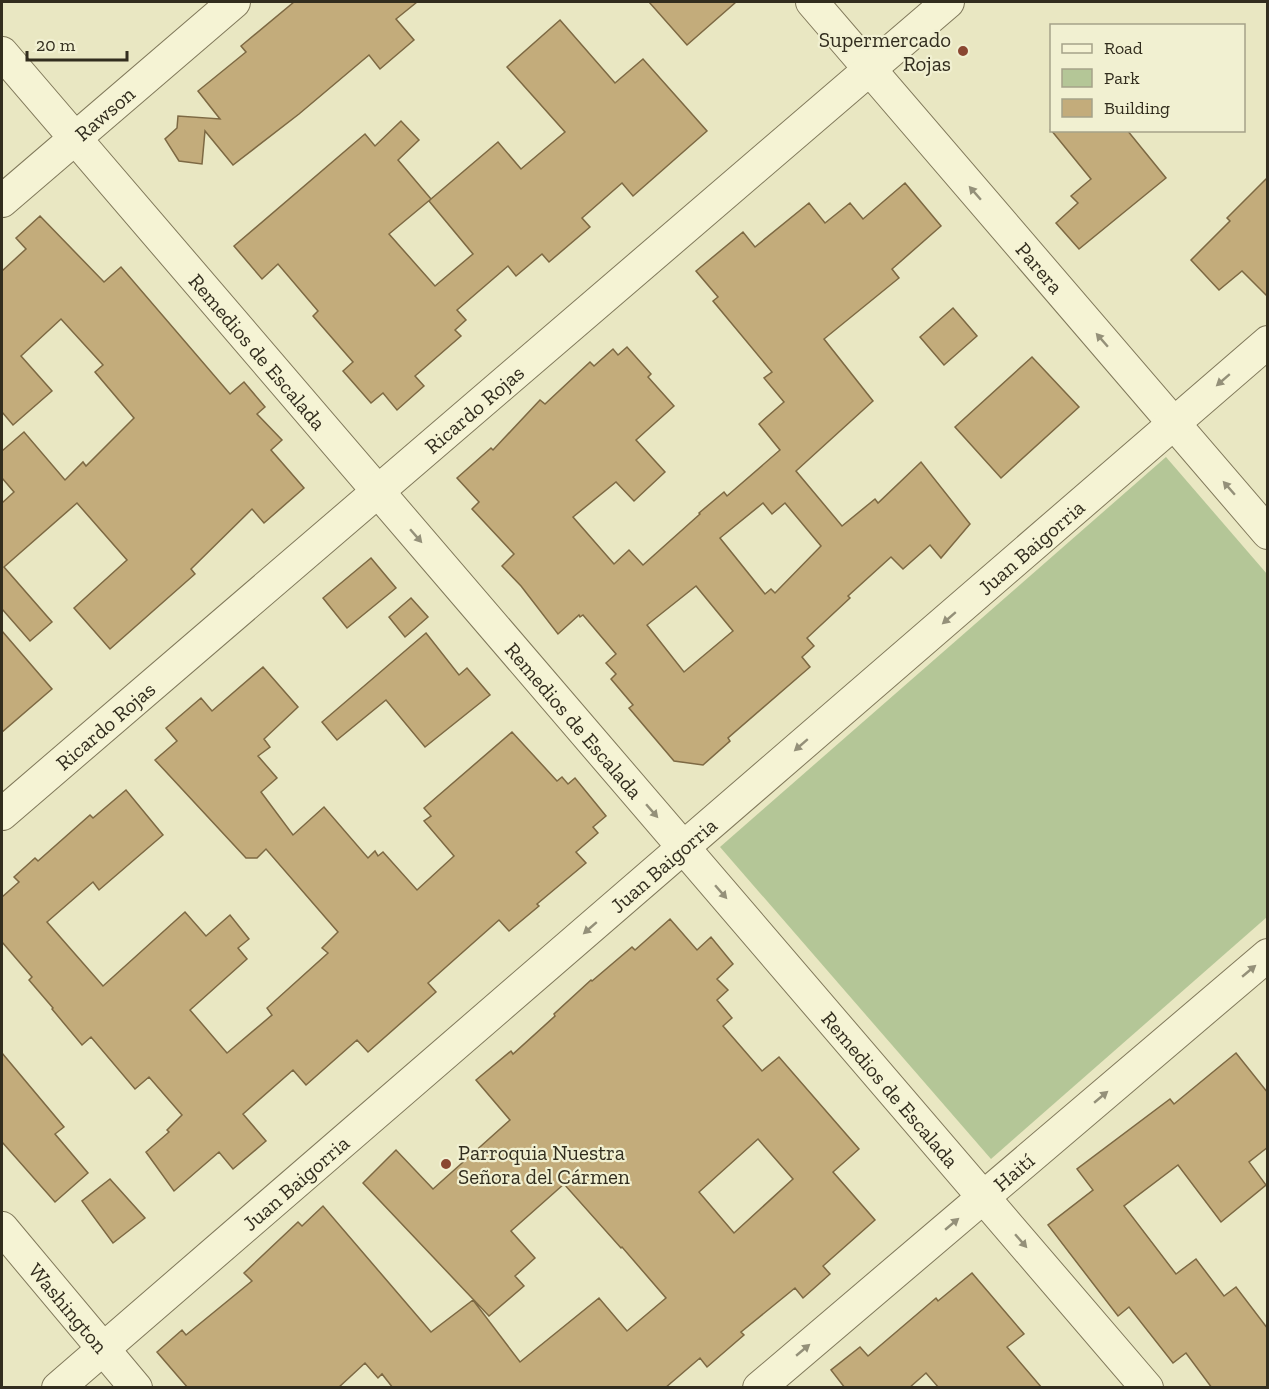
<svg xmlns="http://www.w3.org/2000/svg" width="1269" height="1389" viewBox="0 0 1269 1389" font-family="'Zilla Slab',serif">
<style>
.green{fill:#b4c697}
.building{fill:#c3ac7b;stroke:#7d6943;stroke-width:1.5;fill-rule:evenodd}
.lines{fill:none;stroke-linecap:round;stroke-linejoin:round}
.minor-casing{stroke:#81795b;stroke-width:34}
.minor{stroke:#f5f3d4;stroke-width:32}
.oneway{fill:#949079}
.poi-dot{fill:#8a4731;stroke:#f1f0d1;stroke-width:2}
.labels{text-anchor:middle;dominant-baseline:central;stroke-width:4.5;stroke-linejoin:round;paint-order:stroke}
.poi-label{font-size:21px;fill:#322d1e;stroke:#f1f0d1;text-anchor:end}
.street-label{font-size:21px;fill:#322d1e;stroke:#f1f0d1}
</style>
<rect width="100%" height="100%" fill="#e9e7c2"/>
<polygon class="green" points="1166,457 1267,574 1267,917 991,1159 720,847"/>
<g class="building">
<polygon points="294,2 417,2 396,19 414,40 380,69 369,55 299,114 233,165 205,131 202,164 179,161 165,139 177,128 178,116 220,119 198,91 246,52 241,46"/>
<polygon points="649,2 736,2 687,45"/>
<path d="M 560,20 L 615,83 L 643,59 L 707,131 L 633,196 L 622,183 L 582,218 L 590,227 L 549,262 L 542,254 L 516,276 L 508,266 L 457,310 L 466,320 L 455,330 L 461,336 L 415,376 L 424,386 L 397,410 L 383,393 L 371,403 L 343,371 L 353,362 L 313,316 L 318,311 L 278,264 L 262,279 L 234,246 L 365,134 L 375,146 L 401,121 L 419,140 L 398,160 L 431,199 L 498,142 L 521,169 L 565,132 L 507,67 ZM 431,199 L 429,201 L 473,254 L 435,286 L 389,234 Z"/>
<polygon points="1051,130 1127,130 1166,178 1079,249 1056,223 1078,203 1071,196 1091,179"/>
<polygon points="1268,177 1268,297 1242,271 1219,290 1191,260 1230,221 1227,218"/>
<path d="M 905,183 L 941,226 L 892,269 L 899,278 L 824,339 L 873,401 L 796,471 L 842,526 L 875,499 L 878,503 L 921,462 L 970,524 L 941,558 L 930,545 L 903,569 L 891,557 L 848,596 L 850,598 L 807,638 L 814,646 L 802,657 L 810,667 L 728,738 L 730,741 L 703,765 L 674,761 L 629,708 L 633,705 L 611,679 L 616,674 L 606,663 L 616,654 L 583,615 L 580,617 L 579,615 L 558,634 L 521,586 L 502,566 L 514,554 L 472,509 L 479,502 L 457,478 L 491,448 L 493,450 L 540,400 L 545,404 L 590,362 L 594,366 L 613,349 L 618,355 L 627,347 L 651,374 L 648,377 L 674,406 L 636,440 L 665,472 L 634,501 L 616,482 L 573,517 L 614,564 L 629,550 L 643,565 L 700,514 L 699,513 L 724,492 L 727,496 L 780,450 L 759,424 L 784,402 L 764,378 L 772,372 L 713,301 L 718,297 L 696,271 L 743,232 L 755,247 L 809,203 L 825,223 L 850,203 L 863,219 ZM 763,503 L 772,514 L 785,503 L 821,546 L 775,593 L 771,589 L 765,594 L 720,538 ZM 696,586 L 733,631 L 684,672 L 647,625 Z"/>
<polygon points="40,216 104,282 121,267 230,394 244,382 265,407 257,414 282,440 271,450 304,488 264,523 252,509 191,569 195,574 110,649 74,608 127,560 77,503 4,567 52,622 30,641 2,609 2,503 14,492 2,478 2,451 24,432 65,480 83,462 86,466 134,418 95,372 103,365 61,319 21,356 52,391 13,425 2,412 2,271 26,249 16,238"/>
<polygon points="953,308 977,336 944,365 920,337"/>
<polygon points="1032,357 1079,407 1001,478 955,427"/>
<polygon points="371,558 396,588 347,628 323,598"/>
<polygon points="411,598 428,617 405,637 389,617"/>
<polygon points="2,631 52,689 2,732"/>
<polygon points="426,633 459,675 467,668 490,695 425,747 386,700 337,740 322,722"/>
<polygon points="263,667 298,707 264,739 270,747 258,756 277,778 261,792 293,835 324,807 368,858 375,851 378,856 383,852 417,890 454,856 424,821 431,816 424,808 512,732 557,781 562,777 568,784 575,778 606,816 593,827 598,833 576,852 586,863 537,904 539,906 509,931 499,920 428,983 436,992 368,1052 357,1040 306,1085 293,1070 243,1114 266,1141 233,1169 219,1152 174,1191 146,1152 169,1132 167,1130 182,1115 149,1077 135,1089 91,1037 82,1045 52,1009 53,1008 29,980 32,977 2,942 2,897 19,882 14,877 35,858 38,861 90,815 93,818 126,790 163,835 99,890 93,882 47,922 103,986 185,912 206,936 230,915 249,939 238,948 247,959 190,1010 227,1053 272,1015 267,1008 328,953 322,948 338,932 266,849 257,858 246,858 155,760 177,741 166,728 201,698 212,711"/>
<path d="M 670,919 L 697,950 L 711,937 L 733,964 L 717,979 L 728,990 L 717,1000 L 732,1018 L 723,1026 L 762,1071 L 779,1057 L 859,1149 L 833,1172 L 875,1220 L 823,1266 L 830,1274 L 803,1298 L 795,1288 L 741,1332 L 744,1335 L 707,1367 L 700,1358 L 665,1388 L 393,1388 L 382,1374 L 378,1378 L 365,1363 L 338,1388 L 188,1388 L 157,1352 L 182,1330 L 186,1335 L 252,1281 L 244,1273 L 298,1222 L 302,1226 L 323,1206 L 431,1332 L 473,1300 L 520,1362 L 599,1298 L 627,1331 L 666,1298 L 622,1247 L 621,1248 L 564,1184 L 511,1231 L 535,1258 L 515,1276 L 524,1286 L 489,1316 L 363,1183 L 396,1150 L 433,1189 L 510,1120 L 476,1080 L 511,1051 L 513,1054 L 555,1016 L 554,1014 L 591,980 L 592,981 L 632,947 L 635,950 ZM 758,1139 L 793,1179 L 734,1233 L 699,1192 Z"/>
<polygon points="2,1053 64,1127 55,1134 88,1173 55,1202 2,1142"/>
<polygon points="1236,1053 1268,1093 1268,1147 1249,1162 1266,1185 1221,1222 1178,1165 1124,1206 1176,1274 1196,1259 1224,1296 1236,1287 1268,1329 1268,1388 1212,1388 1186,1353 1173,1363 1129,1307 1118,1316 1048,1225 1093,1190 1077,1169 1170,1099 1174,1104"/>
<polygon points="110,1179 145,1218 113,1243 82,1201"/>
<polygon points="972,1273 1024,1334 1007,1347 1042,1388 939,1388 926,1373 909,1388 845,1388 831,1370 860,1347 868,1356 936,1298 938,1301"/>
</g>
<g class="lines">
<defs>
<g id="minor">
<path id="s1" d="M 812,2 L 1268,533"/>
<path id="s2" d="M 2,53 L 1147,1388"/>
<path id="s3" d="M 2,201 L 234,2"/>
<path id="s4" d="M 2,814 L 948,2"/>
<path id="s5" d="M 2,1228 L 136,1388"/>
<path id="s6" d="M 58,1388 L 1268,342"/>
<path id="s7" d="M 759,1388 L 1268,955"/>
</g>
</defs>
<use href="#minor" class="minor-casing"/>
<use href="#minor" class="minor"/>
</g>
<defs><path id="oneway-solid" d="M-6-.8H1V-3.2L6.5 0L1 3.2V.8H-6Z" transform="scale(1.5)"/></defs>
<g class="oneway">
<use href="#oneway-solid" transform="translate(975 193) rotate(-131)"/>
<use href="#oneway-solid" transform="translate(1102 340) rotate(-131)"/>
<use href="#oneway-solid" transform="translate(1223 380) rotate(139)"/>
<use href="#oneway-solid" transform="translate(1229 488) rotate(-131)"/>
<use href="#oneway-solid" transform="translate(416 536) rotate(49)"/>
<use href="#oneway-solid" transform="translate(949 618) rotate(139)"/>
<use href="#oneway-solid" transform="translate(801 745) rotate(139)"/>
<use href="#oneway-solid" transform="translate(652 811) rotate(49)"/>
<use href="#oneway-solid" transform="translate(721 892) rotate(49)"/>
<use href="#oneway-solid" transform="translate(590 928) rotate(139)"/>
<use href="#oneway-solid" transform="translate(1249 971) rotate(-40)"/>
<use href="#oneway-solid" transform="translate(1101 1097) rotate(-40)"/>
<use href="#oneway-solid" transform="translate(952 1224) rotate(-40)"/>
<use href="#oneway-solid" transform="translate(1021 1241) rotate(49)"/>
<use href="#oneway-solid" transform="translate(803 1350) rotate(-40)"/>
</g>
<g class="poi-dot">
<circle cx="963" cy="51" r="6"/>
<circle cx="446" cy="1164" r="6"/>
</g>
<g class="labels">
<g class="poi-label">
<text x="951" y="39">Supermercado<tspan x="951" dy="24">Rojas</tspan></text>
<text x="458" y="1152" text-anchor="start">Parroquia Nuestra<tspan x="458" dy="24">Señora del Cármen</tspan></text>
</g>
<g class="street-label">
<text stroke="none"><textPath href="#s3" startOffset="135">Rawson</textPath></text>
<text stroke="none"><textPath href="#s1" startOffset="350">Parera</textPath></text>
<text stroke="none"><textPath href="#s2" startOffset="393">Remedios de Escalada</textPath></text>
<text stroke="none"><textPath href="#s4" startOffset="622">Ricardo Rojas</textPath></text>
<text stroke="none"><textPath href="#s6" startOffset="1286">Juan Baigorria</textPath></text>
<text stroke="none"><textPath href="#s2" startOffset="879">Remedios de Escalada</textPath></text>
<text stroke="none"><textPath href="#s4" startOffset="136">Ricardo Rojas</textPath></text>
<text stroke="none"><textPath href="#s6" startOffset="800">Juan Baigorria</textPath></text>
<text stroke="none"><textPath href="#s2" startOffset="1365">Remedios de Escalada</textPath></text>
<text stroke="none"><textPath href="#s7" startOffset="334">Haití</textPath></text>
<text stroke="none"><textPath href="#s6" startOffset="314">Juan Baigorria</textPath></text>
<text stroke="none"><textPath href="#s5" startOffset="104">Washington</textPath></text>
</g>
</g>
<rect width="1269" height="1389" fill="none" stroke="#322d1e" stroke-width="6"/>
<rect x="1050" y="24" width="195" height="108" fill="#f1f0d1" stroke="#a5a289" stroke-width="1.5"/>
<rect x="1062" y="44" width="30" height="9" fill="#f5f3d4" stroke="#a5a289" stroke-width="1.5"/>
<text x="1104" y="54" font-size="18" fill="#322d1e">Road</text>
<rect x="1062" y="69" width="30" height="18" fill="#b4c697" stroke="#a5a289" stroke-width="1.5"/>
<text x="1104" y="84" font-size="18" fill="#322d1e">Park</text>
<rect x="1062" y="99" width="30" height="18" fill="#c3ac7b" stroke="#a5a289" stroke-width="1.5"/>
<text x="1104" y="114" font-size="18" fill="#322d1e">Building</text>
<path d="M27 51v9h100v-9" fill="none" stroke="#322d1e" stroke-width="3"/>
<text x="36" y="51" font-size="18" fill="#322d1e" stroke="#f1f0d1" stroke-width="4.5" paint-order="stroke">20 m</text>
</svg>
